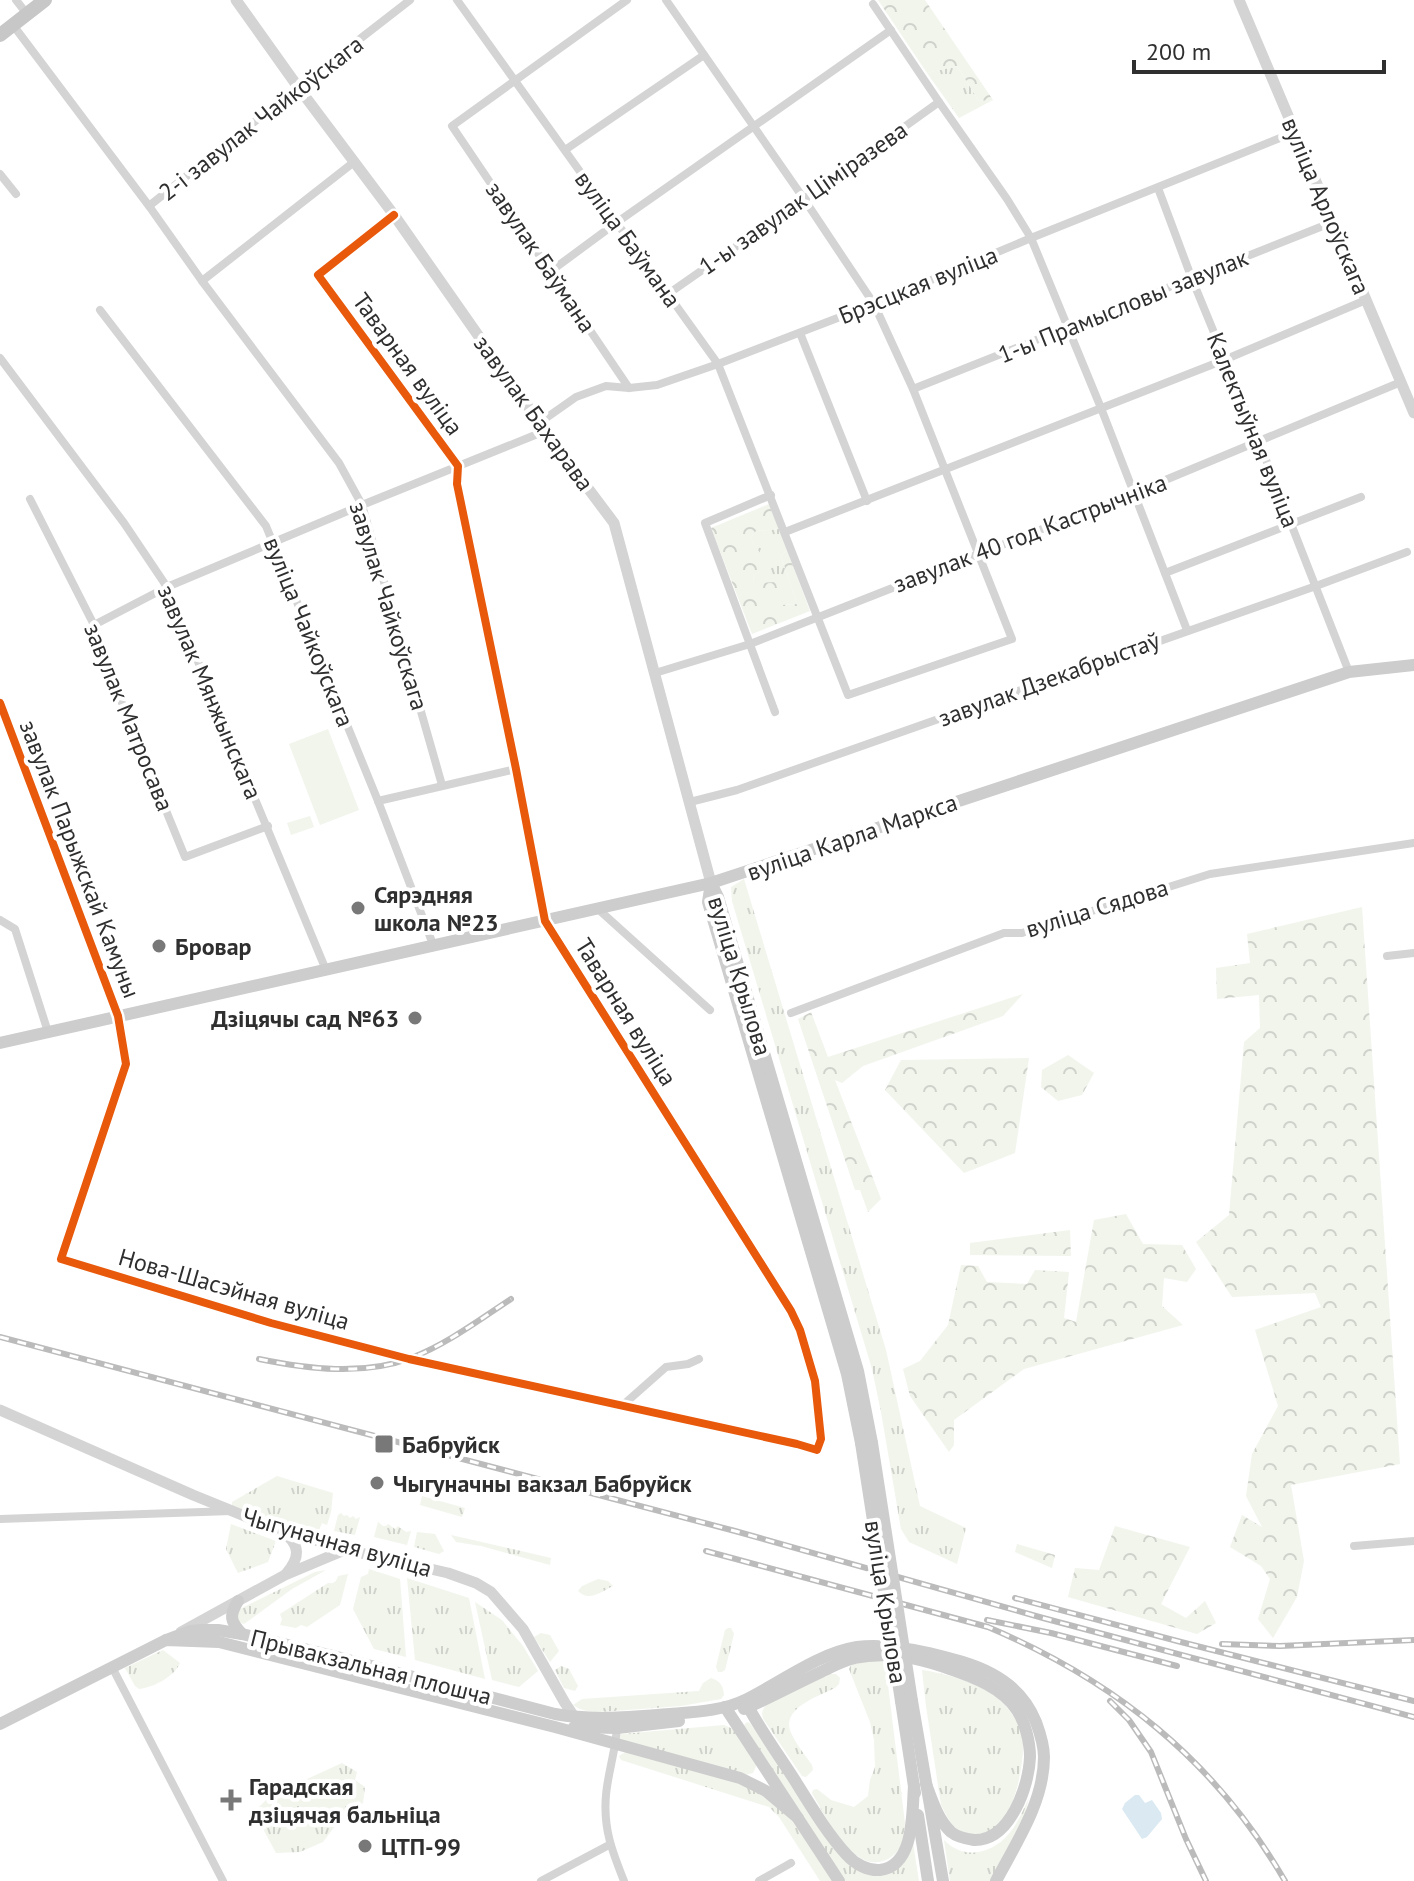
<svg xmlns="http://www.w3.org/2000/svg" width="1414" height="1881" viewBox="0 0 1414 1881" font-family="'PT Sans',sans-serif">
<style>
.grass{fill:url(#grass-tufts)}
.forest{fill:url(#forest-crowns)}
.pitch{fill:#f1f5ec}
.water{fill:#dae9f2}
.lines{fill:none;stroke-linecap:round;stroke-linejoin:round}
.minor{stroke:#d4d4d4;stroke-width:8}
.tertiary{stroke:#d4d4d4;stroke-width:11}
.secondary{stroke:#cdcdcd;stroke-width:12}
.primary{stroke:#c7c7c7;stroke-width:14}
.rail-casing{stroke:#bbb;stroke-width:6}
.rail{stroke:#fff;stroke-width:3;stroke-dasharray:9;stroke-linecap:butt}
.secondary-bridge{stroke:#cdcdcd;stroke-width:12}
.cycleway-casing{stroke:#fff;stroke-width:13}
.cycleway{stroke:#e8590c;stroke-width:8}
.poi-dot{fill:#787878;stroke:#fff;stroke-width:3}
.labels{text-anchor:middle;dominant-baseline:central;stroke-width:8;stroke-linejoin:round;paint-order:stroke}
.street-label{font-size:24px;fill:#2f2f2f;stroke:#fff}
.poi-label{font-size:24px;font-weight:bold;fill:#2f2f2f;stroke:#fff;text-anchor:start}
</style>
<defs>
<pattern id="grass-tufts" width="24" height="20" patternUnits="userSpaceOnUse" patternTransform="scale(2)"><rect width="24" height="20" fill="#f1f5ec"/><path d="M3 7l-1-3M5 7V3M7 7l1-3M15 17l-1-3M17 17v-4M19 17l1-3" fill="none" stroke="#cfd2cb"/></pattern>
<pattern id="forest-crowns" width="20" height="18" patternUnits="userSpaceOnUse" patternTransform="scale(2)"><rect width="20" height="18" fill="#f1f5ec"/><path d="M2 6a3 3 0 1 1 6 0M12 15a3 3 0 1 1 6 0" fill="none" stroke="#cfd2cb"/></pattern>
</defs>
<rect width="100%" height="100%" fill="#fff"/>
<g class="grass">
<polygon points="957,66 979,101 993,100 959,118 927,73"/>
<polygon points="779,529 787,550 781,556 797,604 780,605 754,584 753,575 769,568 750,538 756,531"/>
<polygon points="744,879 886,1350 920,1506 966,1528 957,1564 909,1542 901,1529 881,1412 872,1369 732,901 731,887"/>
<polygon points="277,1476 333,1493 331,1512 327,1525 322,1523 318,1533 232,1506 232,1502"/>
<polygon points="422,1496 465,1508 462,1517 420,1505"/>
<polygon points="341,1513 344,1516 347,1515 350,1518 353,1516 356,1519 360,1517 355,1535 334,1531 338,1515"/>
<polygon points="378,1522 383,1526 386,1526 388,1524 395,1529 398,1526 406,1532 411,1531 407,1545 374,1537"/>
<polygon points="231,1524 276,1541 268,1562 238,1573 226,1549"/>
<polygon points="417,1532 435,1534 444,1551 439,1554 414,1547"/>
<polygon points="451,1535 551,1558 550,1565 481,1546 456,1542"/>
<polygon points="369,1569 400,1579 406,1657 374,1649 353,1609 361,1577 368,1574"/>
<polygon points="326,1570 292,1589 244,1624 239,1622 237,1616 238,1610 315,1572"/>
<path d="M 348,1574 L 340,1605 L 307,1627 L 301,1625 L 296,1628 L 280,1625 L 282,1619 L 280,1614 L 328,1583 C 334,1584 336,1582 338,1576 Z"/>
<polygon points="407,1578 469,1598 485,1679 415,1660"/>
<path d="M 598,1579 L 608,1581 L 613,1586 C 601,1592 589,1602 578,1591 L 582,1586 Z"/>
<polygon points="475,1602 502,1620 523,1646 538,1671 519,1687 492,1680"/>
<polygon points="728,1628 731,1628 734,1634 725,1670 722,1672 718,1672 716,1667 725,1630"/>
<polygon points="541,1633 550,1635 559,1651 550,1662 534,1637"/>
<path d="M 163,1650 L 180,1663 C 174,1677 154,1687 139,1689 L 135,1686 L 125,1668 Z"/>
<path d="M 870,1661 L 885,1661 L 905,1823 C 904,1836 903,1850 891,1857 C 856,1881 826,1817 812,1793 L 813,1790 L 817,1789 L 831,1800 L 854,1807 L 868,1796 L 870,1780 L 875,1767 L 874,1740 L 870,1722 L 849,1669 L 851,1665 Z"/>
<polygon points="561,1666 569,1669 578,1686 575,1691 564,1688 555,1670"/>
<path d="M 922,1670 C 961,1676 1010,1691 1022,1735 C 1025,1750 1021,1769 1018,1784 C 1014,1799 1007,1819 995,1828 C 990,1832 983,1834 978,1836 L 959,1831 L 951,1824 L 941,1805 L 926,1706 Z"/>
<path d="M 830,1674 L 836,1674 L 840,1678 L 839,1684 L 835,1688 C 819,1696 780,1708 791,1733 C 796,1744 805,1755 812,1765 L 813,1770 L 806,1777 L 802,1776 L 764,1720 C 761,1714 762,1710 766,1705 Z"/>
<path d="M 711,1678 C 720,1681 723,1685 724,1695 L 721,1699 L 681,1706 L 600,1712 C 590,1712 582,1711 573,1705 L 582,1699 L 699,1691 L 703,1683 Z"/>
<path d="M 747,1722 L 750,1723 L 834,1848 C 849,1868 878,1881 901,1866 C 906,1860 909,1850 913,1843 L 919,1881 L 845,1881 L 744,1725 Z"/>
<polygon points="724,1725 733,1729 757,1764 753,1773 745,1775 619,1739 619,1735 622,1734"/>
<path d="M 627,1751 C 670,1763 745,1776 778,1806 C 801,1828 817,1855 834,1881 L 820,1881 L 779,1817 L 769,1807 L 621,1760 L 619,1756 Z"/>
<polygon points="342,1763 357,1772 355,1780 365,1787 363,1803 335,1826 323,1842 300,1852 276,1853 254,1812 270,1796"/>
<path d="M 1029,1798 L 1025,1814 L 990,1881 L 950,1881 L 944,1840 C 966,1863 998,1852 1014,1827 C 1020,1818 1024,1808 1029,1798 Z"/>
</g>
<g class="forest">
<polygon points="878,0 925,0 993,100 979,101 957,66 927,73"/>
<polygon points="769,504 779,529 756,531 750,538 770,568 753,575 754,583 776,582 780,605 797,604 781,556 787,550 810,611 752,634 711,528"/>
<polygon points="1362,907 1400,1464 1291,1485 1304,1561 1297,1597 1273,1638 1258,1619 1270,1579 1261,1566 1230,1547 1242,1515 1262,1527 1246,1496 1252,1454 1278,1406 1255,1330 1321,1307 1315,1293 1232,1297 1196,1242 1229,1215 1244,1042 1260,1028 1259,995 1217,999 1216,968 1250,963 1247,934"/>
<polygon points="1023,994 1003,1016 863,1066 842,1083 835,1080 881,1199 868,1212 860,1190 855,1190 798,1019 811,1012 828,1057"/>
<polygon points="1068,1055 1094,1073 1082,1095 1058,1101 1041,1087 1042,1070"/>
<polygon points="1029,1058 1015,1153 964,1173 885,1090 901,1060"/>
<polygon points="1126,1214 1143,1244 1182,1245 1196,1269 1187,1282 1164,1278 1162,1306 1183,1325 1024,1369 954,1420 954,1445 949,1452 910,1396 903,1369 920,1361 948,1325 961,1265 978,1266 987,1282 1027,1284 1035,1270 1069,1272 1064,1318 1076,1322 1094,1220"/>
<polygon points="1070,1230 1071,1256 970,1255 970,1243"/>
<polygon points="1115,1526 1190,1547 1161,1604 1186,1618 1205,1601 1216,1623 1197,1634 1068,1597 1075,1568 1099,1570"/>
<polygon points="1017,1544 1055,1555 1052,1568 1015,1552"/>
</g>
<g class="pitch">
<polygon points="328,729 359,810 320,825 289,744"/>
<polygon points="310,816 314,827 291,835 287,823"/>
</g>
<polygon class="water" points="1135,1795 1139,1795 1145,1803 1152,1800 1161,1813 1162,1819 1147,1837 1142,1839 1122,1809 1125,1803"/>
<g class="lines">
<g class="minor">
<polyline points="16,0 27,14"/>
<polyline points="457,0 718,364 848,695 1012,639 913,389 874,304 804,199 666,0"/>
<polyline points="627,0 452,126 629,388"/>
<polyline points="873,4 939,102 1007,199 1031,238 1101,408 1187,630"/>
<polyline points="13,25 149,206 202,281 339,463 362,505 442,785"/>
<polyline points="565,150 704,55"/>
<polyline points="0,174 16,194"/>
<polyline points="1158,188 1192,279 1259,442 1349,672"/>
<polyline points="149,206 298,87 410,0"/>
<polyline points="551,271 616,223 891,30"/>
<polyline points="202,281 354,162"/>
<polyline points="668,294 804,199 939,102"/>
<polyline points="100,310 266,526 378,801 434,947"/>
<polyline points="800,333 867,501"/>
<polyline points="0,358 124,523 167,587 326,970"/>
<polyline points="913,389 1333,222"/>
<polyline points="539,423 576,397 606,386 629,388 657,385 718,364 874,304 1031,238 1295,132"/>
<polyline points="771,495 705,523 775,712"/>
<polyline points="30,499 94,625 111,676 185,857 268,826"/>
<polyline points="785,532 1224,360 1366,300"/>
<polyline points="1165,573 1361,497"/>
<polyline points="94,625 167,587 362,505 545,431"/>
<polyline points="655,673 750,644 1134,493 1401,382"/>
<polyline points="0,703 118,1016 126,1064 61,1259 271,1323 409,1359 797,1444 817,1450 821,1439 815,1381 800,1330 791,1311 545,921 516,769 457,484 458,466 318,275 394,215"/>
<polyline points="378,801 516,769"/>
<polyline points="690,802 737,790 1316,586 1407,552"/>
<polyline points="598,909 710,1010"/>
<polyline points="0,920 15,929 48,1032"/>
<polyline points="1387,956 1414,953"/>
<polyline points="791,1013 1004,933 1022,933 1210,874 1414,843"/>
<polyline points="623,1405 666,1367 688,1364 699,1359"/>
<polyline points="0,1519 231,1511"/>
<polyline points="1354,1546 1414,1541"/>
<polyline points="112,1667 223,1881"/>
<path d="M 617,1726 C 616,1750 608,1772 606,1795 C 603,1828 612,1851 624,1881"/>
<polyline points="541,1881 609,1845"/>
<polyline points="759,1881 791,1863"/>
</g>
<g class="tertiary">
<polyline points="236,0 298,87 394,215 545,431 614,523 711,883"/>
<polyline points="1239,0 1414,413"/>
<polyline points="0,1410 193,1495 279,1530 361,1553 448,1573 476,1583 491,1592 523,1629 565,1703 575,1718"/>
<path d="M 283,1532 C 301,1545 300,1558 286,1574"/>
<polyline points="181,1632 285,1575 347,1549"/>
</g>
<g class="secondary">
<polyline points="711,883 718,897 858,1371 872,1443"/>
<polyline points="711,883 708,902 847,1374 861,1443"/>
<polyline points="0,1043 711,883 1349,672 1414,665"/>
<path d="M 238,1601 C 229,1616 230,1621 242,1634"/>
<path d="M 166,1640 L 190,1631 L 202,1630 L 218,1630 L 242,1634 L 333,1656 L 555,1714 C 593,1721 631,1717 670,1714 C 696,1712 723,1711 747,1699 C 781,1682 819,1653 857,1647 C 880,1644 906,1648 929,1653 C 974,1664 1017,1675 1036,1722 C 1040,1733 1044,1745 1044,1757 C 1044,1802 1016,1843 996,1881"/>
<path d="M 745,1701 C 759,1728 778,1754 794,1779 C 809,1803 828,1835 847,1855 C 855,1864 868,1871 880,1870 C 915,1866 912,1812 914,1786"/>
<polyline points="901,1701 915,1793"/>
<polyline points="912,1701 943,1881"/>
<polyline points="725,1707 839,1881"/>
<path d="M 744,1709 C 770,1698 795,1684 821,1672 C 832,1667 843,1660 855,1658 C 886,1651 920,1658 950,1669 C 974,1677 1002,1688 1017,1710 C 1025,1722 1030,1742 1030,1757 C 1029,1786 1010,1841 974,1840 C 967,1839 957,1837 951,1832 C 938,1820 932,1800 926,1784"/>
<polyline points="0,1724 166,1640 219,1642 555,1727 740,1778 766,1791 798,1818"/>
<polyline points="574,1727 617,1728 679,1721"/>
<polyline points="918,1815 928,1881"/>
</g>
<polyline class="primary" points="0,35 45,0"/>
<defs>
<g id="rail">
<polyline points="0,1337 735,1531 1043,1618 1414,1717"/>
<path d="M 259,1359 C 308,1369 363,1376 411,1358 C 447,1344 479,1320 511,1299"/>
<path d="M 706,1551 L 988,1627 C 1115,1681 1215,1760 1285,1881"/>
<polyline points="1015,1598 1181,1642 1414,1701"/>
<polyline points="987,1620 1051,1633 1177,1666"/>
<polyline points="1222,1644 1280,1646 1414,1640"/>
<polyline points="1110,1701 1129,1720 1151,1752 1186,1839 1206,1881"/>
</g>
</defs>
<use href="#rail" class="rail-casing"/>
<use href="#rail" class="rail"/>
<g class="secondary-bridge">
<polyline points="861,1443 901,1701"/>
<polyline points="872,1443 912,1701"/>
</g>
<defs>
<polyline id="cycleway" points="0,703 118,1016 126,1064 61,1259 271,1323 409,1359 797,1444 817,1450 821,1439 815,1381 800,1330 791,1311 545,921 516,769 457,484 458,466 318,275 394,215"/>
</defs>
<use href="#cycleway" class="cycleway-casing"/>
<use href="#cycleway" class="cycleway"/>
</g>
<g class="poi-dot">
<circle cx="358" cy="908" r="8"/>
<circle cx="159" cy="946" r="8"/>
<circle cx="415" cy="1018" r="8"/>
<rect x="374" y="1434" width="20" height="20" rx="4"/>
<circle cx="377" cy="1483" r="8"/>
<path d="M227 1788h8v8h8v8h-8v8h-8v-8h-8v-8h8z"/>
<circle cx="365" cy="1846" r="8"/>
</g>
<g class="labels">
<g class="street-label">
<text transform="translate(261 118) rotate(-38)">2-і завулак Чайкоўскага</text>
<text transform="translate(803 198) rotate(-35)">1-ы завулак Ціміразева</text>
<text transform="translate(1326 206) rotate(67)">вуліца Арлоўскага</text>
<text transform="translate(628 239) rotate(54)">вуліца Баўмана</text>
<text transform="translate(541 257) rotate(56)">завулак Баўмана</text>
<text transform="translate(918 285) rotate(-22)">Брэсцкая вуліца</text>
<text transform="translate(1123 306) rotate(-22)">1-ы Прамысловы завулак</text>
<text transform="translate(408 364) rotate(54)">Таварная вуліца</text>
<text transform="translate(534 413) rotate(54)">завулак Бахарава</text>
<text transform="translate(1253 430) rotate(68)">Калектыўная вуліца</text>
<text transform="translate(1030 533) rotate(-21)">завулак 40 год Кастрычніка</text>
<text transform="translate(389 606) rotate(73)">завулак Чайкоўскага</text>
<text transform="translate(309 632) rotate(68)">вуліца Чайкоўскага</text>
<text transform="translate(1049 679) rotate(-20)">завулак Дзекабрыстаў</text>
<text transform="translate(210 692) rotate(67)">завулак Мянжынскага</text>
<text transform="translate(129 717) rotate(68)">завулак Матросава</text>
<text transform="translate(852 837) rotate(-19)">вуліца Карла Маркса</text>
<text transform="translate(80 859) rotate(69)">завулак Парыжскай Камуны</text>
<text transform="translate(1097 908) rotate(-17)">вуліца Сядова</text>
<text transform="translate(740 976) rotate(73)">вуліца Крылова</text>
<text transform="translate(626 1012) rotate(58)">Таварная вуліца</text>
<text transform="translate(234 1289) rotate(16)">Нова-Шасэйная вуліца</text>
<text transform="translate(337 1542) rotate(16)">Чыгуначная вуліца</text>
<text transform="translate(886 1602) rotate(81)">вуліца Крылова</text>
<text transform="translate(371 1667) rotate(14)">Прывакзальная плошча</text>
</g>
<g class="poi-label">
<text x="374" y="894">Сярэдняя<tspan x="374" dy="28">школа №23</tspan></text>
<text x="175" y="946">Бровар</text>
<text x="399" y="1018" text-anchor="end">Дзіцячы сад №63</text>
<text x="402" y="1444">Бабруйск</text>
<text x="393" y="1483">Чыгуначны вакзал Бабруйск</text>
<text x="249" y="1786">Гарадская<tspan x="249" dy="28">дзіцячая бальніца</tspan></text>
<text x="381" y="1846">ЦТП-99</text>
</g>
</g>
<path d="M1134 60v12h250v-12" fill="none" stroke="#2f2f2f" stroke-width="4"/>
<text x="1146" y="60" font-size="24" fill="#2f2f2f" stroke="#ffffff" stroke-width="6" paint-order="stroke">200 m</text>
</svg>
